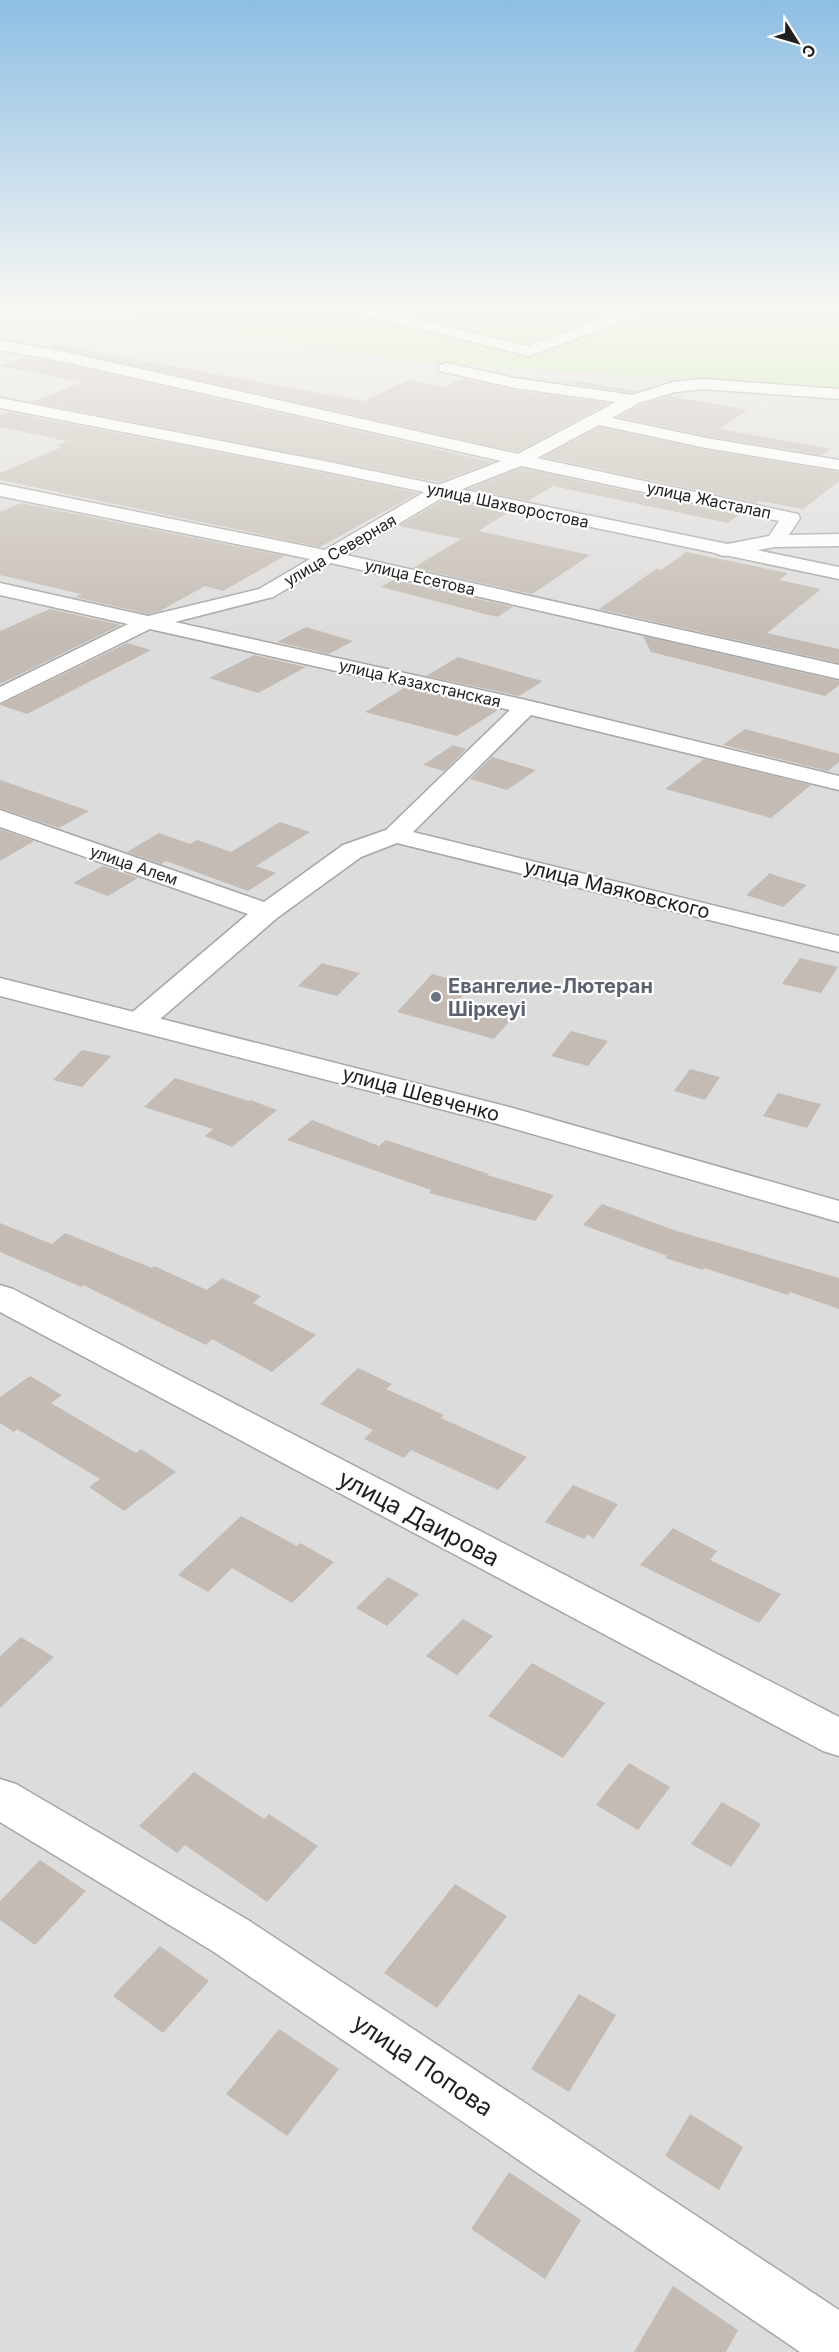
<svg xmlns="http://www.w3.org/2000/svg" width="839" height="2352" viewBox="0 0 839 2352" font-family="Inter,sans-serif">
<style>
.residential{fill:#dddcdc}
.grass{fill:#c6eaab}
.building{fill:#c4bcb4}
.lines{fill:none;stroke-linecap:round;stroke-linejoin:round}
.minor-casing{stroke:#a6a6a6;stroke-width:3}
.tertiary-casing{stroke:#a6a6a6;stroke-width:3}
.minor{fill:#fff;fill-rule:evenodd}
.tertiary{fill:#fff;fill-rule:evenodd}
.worship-dot{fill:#6b7280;stroke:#fff;stroke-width:2}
.labels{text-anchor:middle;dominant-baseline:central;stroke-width:4.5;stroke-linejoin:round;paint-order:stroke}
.far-street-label{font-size:16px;fill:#1f1f1f;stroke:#fff}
.street-label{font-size:20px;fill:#1f1f1f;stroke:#fff}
.worship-label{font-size:20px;font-weight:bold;fill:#5b616d;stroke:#fff;text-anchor:start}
.near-street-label{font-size:24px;fill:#1f1f1f;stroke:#fff}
</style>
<rect width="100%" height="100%" fill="#f0ede5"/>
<rect class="residential" x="0" y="310" width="839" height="2042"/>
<polygon class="grass" points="86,310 839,310 839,388 422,363"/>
<g class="building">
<polygon points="55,345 364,401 409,380 446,387 462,378 513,390 609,403 518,452 50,347"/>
<polygon points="24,357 65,364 493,462 439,482 32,402 83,382 0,366"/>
<polygon points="578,381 638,391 632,393 571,384"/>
<polygon points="669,396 748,410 719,429 831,449 822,455 706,436 618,417 640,405"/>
<polygon points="8,412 324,473 418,493 320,547 0,480 0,473 62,447 55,446 67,441 0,427 0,415"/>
<polygon points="599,427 706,450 839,472 839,481 803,509 759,501 756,503 543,457"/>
<polygon points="521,468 739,515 728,523 553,486 528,501 469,489"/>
<polygon points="445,499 509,512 478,531 590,555 532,594 413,568 461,539 399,526"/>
<polygon points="21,503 285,556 223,591 205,586 160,611 148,614 75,597 81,594 0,575 0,512"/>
<polygon points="686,552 788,573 779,580 821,589 767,633 839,649 839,663 599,609 656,569 661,570"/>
<polygon points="393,580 513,607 497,617 381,587"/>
<polygon points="50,609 121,625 0,684 0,631"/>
<polygon points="306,627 353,641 329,654 277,642"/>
<polygon points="643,636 839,681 839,685 825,696 742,675 651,652"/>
<polygon points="127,643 151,650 27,714 0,705"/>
<polygon points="254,655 306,667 258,693 209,678"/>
<polygon points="458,657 521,675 543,681 519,696 426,676"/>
<polygon points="404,688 498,710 457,736 365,712"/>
<polygon points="745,729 839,754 839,762 828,771 723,745"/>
<polygon points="453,745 466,749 444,771 423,765"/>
<polygon points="492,757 536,770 507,790 470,779"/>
<polygon points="704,759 811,785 771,818 665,789"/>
<polygon points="0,780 89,811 59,828 0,808"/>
<polygon points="280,822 310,832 256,866 276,873 248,891 166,861 161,864 127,852 159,833 190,844 197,840 231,852"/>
<polygon points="0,829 34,841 0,861"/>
<polygon points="103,866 138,878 108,896 73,883"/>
<polygon points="770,873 774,875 807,885 783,907 746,895"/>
<polygon points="800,958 838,967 821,993 782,984"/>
<polygon points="322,963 360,973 337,996 298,986"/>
<polygon points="432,974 473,985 457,1002 513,1017 494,1039 397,1012"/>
<polygon points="571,1031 608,1041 588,1066 551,1056"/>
<polygon points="82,1050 111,1056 82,1087 53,1080"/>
<polygon points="690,1069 720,1077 705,1100 674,1091"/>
<polygon points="175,1078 249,1101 251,1100 277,1110 232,1147 205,1136 213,1129 144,1107"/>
<polygon points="778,1093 821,1104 807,1128 763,1116"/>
<polygon points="312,1120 379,1146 386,1140 489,1174 487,1175 554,1195 535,1221 429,1193 431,1190 287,1140"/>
<polygon points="602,1204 677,1231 839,1278 839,1309 790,1292 788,1295 704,1268 703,1270 665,1258 667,1256 583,1225"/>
<polygon points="0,1223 52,1244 65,1233 152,1268 154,1266 207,1290 222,1278 261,1296 253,1303 316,1335 272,1372 212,1339 206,1345 83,1285 81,1287 0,1252"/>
<polygon points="358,1368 392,1384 386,1389 444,1415 441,1418 527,1457 498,1490 411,1450 404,1458 364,1439 373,1430 320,1404"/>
<polygon points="30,1376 62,1395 51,1403 136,1453 141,1449 176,1472 124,1511 89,1487 100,1479 17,1429 14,1432 0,1423 0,1397"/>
<polygon points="573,1485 618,1504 593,1539 588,1534 584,1539 545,1522"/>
<polygon points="241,1516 297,1546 300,1543 334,1562 292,1603 232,1568 208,1592 178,1575"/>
<polygon points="673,1528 717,1551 710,1560 781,1594 759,1623 640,1565"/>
<polygon points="388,1577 419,1594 387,1626 356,1608"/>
<polygon points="463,1619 493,1636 457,1675 426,1656"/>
<polygon points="21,1637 54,1657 0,1708 0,1656"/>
<polygon points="532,1663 605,1703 563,1758 488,1716"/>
<polygon points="629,1763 670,1787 638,1830 596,1805"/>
<polygon points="194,1772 264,1819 269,1814 318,1846 267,1902 185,1845 177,1853 139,1826"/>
<polygon points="722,1802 761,1824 731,1867 691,1844"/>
<polygon points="40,1860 86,1891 35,1945 0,1920 0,1901"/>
<polygon points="455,1884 507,1916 437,2008 384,1973"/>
<polygon points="160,1946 209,1981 163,2033 113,1996"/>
<polygon points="579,1994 616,2015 569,2092 531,2069"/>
<polygon points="279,2029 339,2069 287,2136 226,2094"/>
<polygon points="690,2114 743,2147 719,2190 665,2156"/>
<polygon points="509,2172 581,2220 545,2279 471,2229"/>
<polygon points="673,2286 738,2330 726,2352 634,2352"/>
</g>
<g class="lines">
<defs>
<g id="minor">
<polygon points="352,310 379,310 528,346 625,310 647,310 645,313 529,356 354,313"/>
<polygon points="0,340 65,352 518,454 616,402 514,388 440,371 438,368 440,365 446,363 514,378 632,395 673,382 703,379 839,389 839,399 703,389 675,392 639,403 612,418 706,438 839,460 839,470 706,448 599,425 537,458 798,514 800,518 789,535 839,534 839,546 775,547 724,556 717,554 714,550 717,546 769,536 779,521 521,466 447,495 346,555 839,665 839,679 331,563 273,597 175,622 526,700 839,776 839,790 531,715 413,832 839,936 839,952 397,843 361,857 277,918 151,1027 140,1030 129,1027 125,1021 129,1015 248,914 0,827 0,810 264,902 343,845 386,830 510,710 150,629 0,703 0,687 128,624 0,595 0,583 148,616 259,589 310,559 0,496 0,484 325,550 433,487 501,461 65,362 0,350"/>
<polygon points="0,1285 13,1289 839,1717 839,1756 823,1751 0,1312"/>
<polygon points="0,1779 16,1784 248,1920 839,2310 839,2352 800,2352 214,1952 0,1822"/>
</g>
<g id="tertiary">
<polygon points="0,398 324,461 839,567 839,579 324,471 0,408"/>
<polygon points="0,978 509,1107 839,1201 839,1222 487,1121 0,996"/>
</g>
</defs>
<use href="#minor" class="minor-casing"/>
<use href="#tertiary" class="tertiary-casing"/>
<use href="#minor" class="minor"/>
<use href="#tertiary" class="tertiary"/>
</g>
<linearGradient id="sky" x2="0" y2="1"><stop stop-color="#8dbee4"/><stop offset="0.48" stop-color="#f8f7f3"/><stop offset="1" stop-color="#f8f7f3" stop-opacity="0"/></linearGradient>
<rect width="839" height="640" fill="url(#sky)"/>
<circle class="worship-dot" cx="436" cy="997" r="6"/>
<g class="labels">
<g class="far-street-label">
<text transform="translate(709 500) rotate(12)">улица Жасталап</text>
<text transform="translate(508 505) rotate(12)">улица Шахворостова</text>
<text transform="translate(340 550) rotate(-30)">улица Северная</text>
<text transform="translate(420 577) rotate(13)">улица Есетова</text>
<text transform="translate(420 683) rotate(13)">улица Казахстанская</text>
<text transform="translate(134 865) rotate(19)">улица Алем</text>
</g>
<g class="street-label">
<text transform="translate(617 889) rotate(14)">улица Маяковского</text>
<text transform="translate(421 1094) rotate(15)">улица Шевченко</text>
</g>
<g class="worship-label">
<text x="448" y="986">Евангелие-Лютеран<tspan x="448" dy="23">Шіркеуі</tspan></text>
</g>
<g class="near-street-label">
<text transform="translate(419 1518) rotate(28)">улица Даирова</text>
<text transform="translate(423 2065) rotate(34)">улица Попова</text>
</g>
</g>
<g transform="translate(797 42) rotate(127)" stroke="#ffffff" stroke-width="4.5" paint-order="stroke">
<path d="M0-4.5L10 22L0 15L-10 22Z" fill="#1f1f1f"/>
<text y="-9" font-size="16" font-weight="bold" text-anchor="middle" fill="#1f1f1f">С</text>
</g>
</svg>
